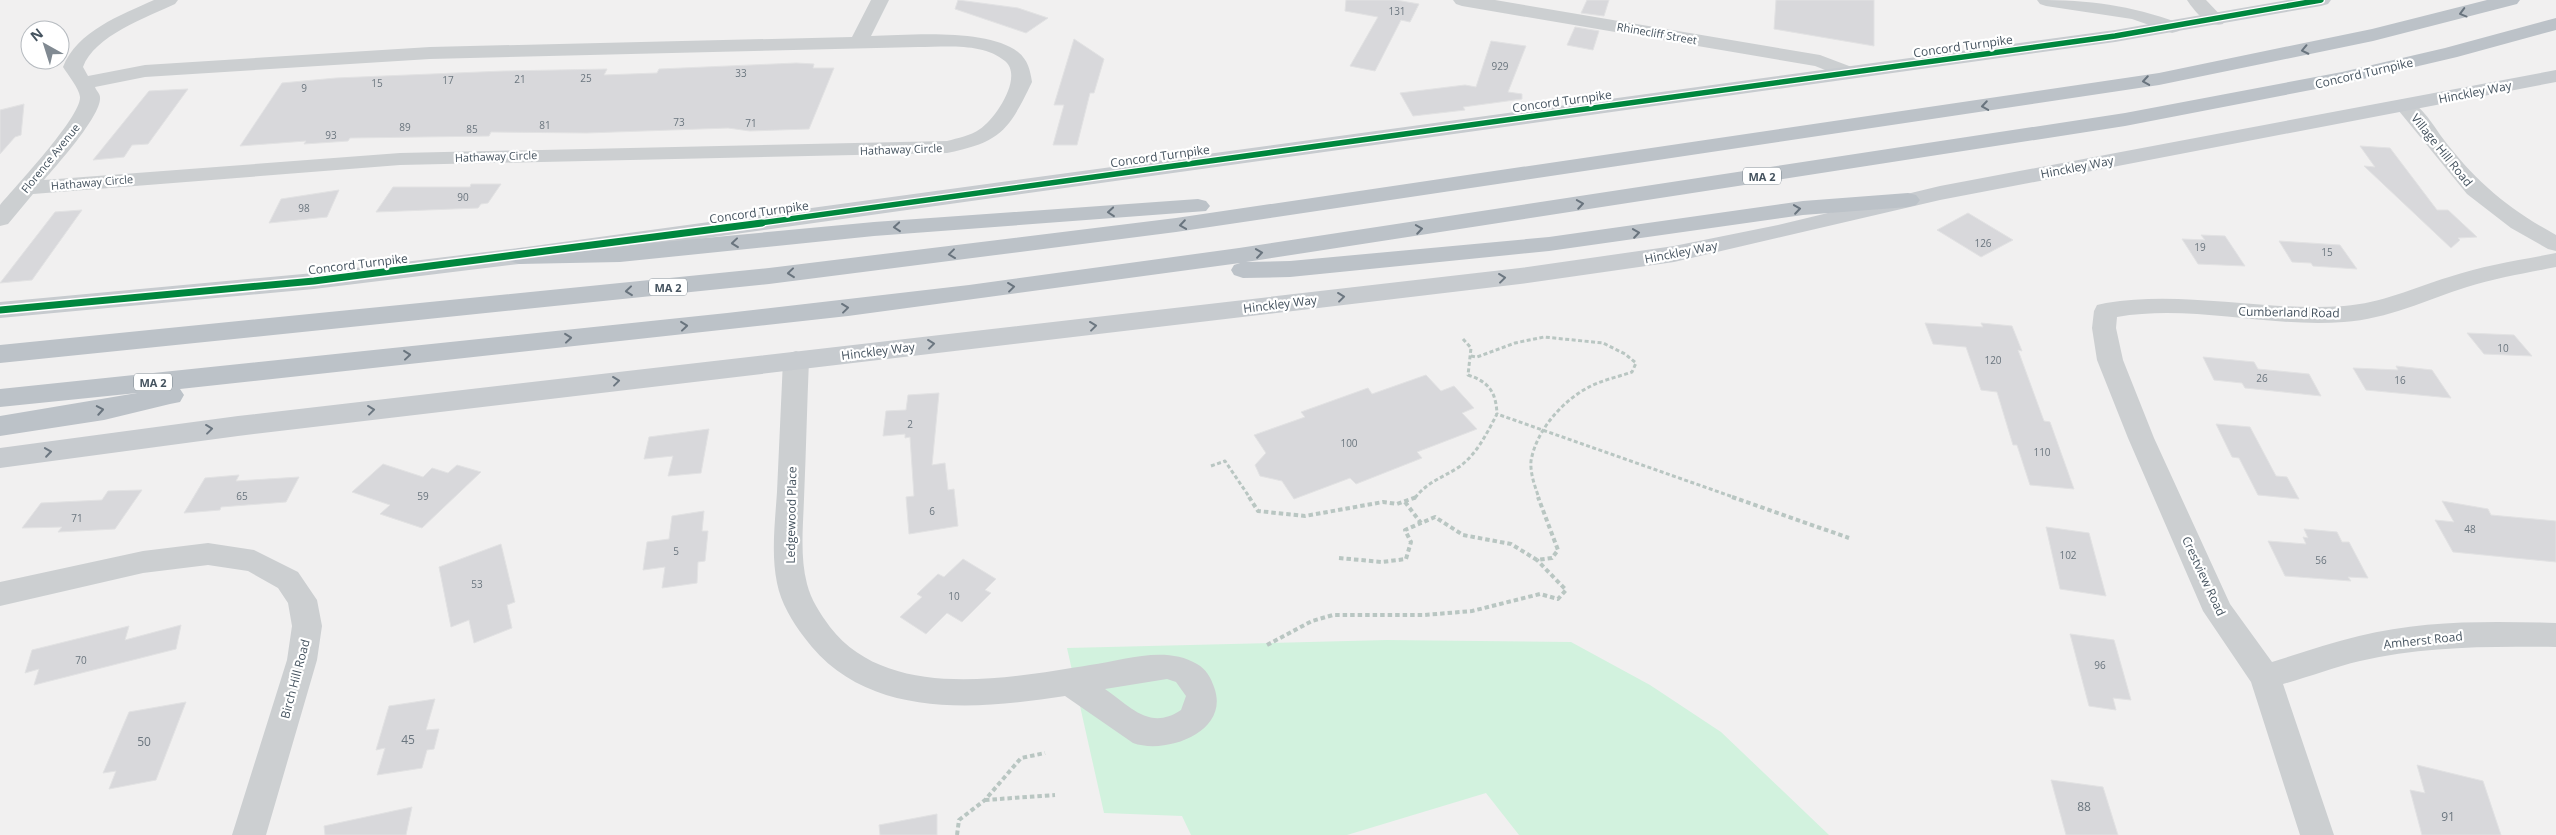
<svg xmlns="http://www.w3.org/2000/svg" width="2556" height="835" viewBox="0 0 2556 835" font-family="'Open Sans',sans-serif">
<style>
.green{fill:#d2f2de}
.building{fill:#d8d8db;stroke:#e2e2e3}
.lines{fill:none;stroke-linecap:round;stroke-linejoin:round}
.path-far1{stroke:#b9c6c2;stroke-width:3;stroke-dasharray:4 2.5;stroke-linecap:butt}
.path{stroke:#b9c6c2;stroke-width:4;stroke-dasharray:4.5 3;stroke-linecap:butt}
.minor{fill:#cccfd1;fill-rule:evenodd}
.major{fill:#c7cbcf;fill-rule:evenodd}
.highway{fill:#bcc2c8;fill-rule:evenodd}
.cycleway-far1-casing{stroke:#fff;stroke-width:8}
.cycleway-casing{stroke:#fff;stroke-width:10}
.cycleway-far1{stroke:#00873e;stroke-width:5.5}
.cycleway{stroke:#00873e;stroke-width:7}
.oneway{stroke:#69747e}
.oneway2{stroke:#6c7781}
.labels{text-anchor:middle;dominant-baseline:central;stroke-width:4.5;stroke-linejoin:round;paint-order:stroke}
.number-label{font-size:10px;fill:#6b767f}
.far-street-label{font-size:11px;fill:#45535f;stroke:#fff}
.shield{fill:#fff;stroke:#7d878f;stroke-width:1}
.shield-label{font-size:11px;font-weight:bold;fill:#45535f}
.street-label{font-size:12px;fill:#45535f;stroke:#fff}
.near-number-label{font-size:12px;fill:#6b767f}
</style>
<rect width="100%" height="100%" fill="#f1f0f0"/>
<polygon class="green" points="1387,640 1571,642 1650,685 1721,732 1829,835 1519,835 1486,793 1347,835 1191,835 1182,816 1104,813 1067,648"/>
<g class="building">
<polygon points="958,0 1018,8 1048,18 1026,33 955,9"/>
<polygon points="1346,0 1396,0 1419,4 1410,22 1401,20 1375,71 1350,66 1378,17 1345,11"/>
<polygon points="1587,0 1609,0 1604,16 1581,13"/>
<polygon points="1776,0 1874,0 1874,46 1774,29"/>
<polygon points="1575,27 1599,31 1593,50 1567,45"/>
<polygon points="1074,39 1104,59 1094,93 1090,93 1077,145 1053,145 1064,105 1054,105"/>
<polygon points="1491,41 1526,46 1508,92 1522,94 1522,99 1463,107 1465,110 1413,116 1400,93 1465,85 1476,87"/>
<polygon points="796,63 814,64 813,68 834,68 809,129 750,131 728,128 586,133 491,132 489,136 350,138 348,141 304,144 306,141 240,146 282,83 336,78 504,71 607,69 604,75 657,73 659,69"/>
<polygon points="188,89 148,144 132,145 124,157 93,160 149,91"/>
<polygon points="24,104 21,135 15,137 0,154 0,110"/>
<polygon points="2360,146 2390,148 2437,210 2448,210 2477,237 2458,238 2460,240 2451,248 2364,166 2375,167"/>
<polygon points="471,184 501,184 488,203 481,204 478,208 376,212 393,187 470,187"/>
<polygon points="339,190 327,217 269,223 281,199"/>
<polygon points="82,210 32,280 0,283 55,212"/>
<polygon points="1968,213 2013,240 1981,257 1937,230"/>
<polygon points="2201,235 2225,236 2245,266 2198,264 2182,239 2205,240"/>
<polygon points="2279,241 2340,245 2357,269 2313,266 2311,263 2292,262"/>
<polygon points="1925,323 1983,327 1981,323 2012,326 2022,351 2018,350 2044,421 2050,422 2074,489 2030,485 2017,445 2013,445 1997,392 1981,390 1966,347 1933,344"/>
<polygon points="2467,333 2514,335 2532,356 2484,354"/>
<polygon points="2203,357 2254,362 2258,369 2309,374 2321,396 2245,388 2242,383 2214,380"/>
<polygon points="2396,366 2432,370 2451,398 2366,390 2353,368 2398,370"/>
<polygon points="1426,375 1441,391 1454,386 1474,408 1462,413 1477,429 1417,452 1422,458 1356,484 1350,478 1294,499 1282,481 1260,476 1255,465 1266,453 1254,435 1305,417 1301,412 1368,388 1372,394"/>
<polygon points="939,393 932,465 945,463 948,490 954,489 958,526 909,534 906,497 914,496 910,437 905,438 905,434 883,436 886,411 906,410 908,395"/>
<polygon points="2216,424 2250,427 2276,476 2287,477 2299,499 2258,495 2239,458 2232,457"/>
<polygon points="709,429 701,473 668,476 673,456 644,459 649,437"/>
<polygon points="383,464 423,477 432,468 448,473 457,465 481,472 422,528 380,514 390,505 352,492"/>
<polygon points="239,475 236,481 299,477 286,502 221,507 220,510 184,513 205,478"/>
<polygon points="142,490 115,529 58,532 62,527 22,528 41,503 102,500 108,491"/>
<polygon points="2442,501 2488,509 2491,515 2556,521 2556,562 2453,552 2435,520 2454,522"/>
<polygon points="704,511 702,531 708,531 705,561 698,562 697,583 662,588 665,567 643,570 647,542 669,539 672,516"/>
<polygon points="2046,527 2089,533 2106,596 2060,589"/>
<polygon points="2304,529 2337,532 2342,542 2349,542 2368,578 2348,577 2351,581 2285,576 2268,541 2306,544 2303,537 2308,538"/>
<polygon points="501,544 515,602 507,605 512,628 474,643 469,620 451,627 439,567"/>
<polygon points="963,559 996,579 985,590 991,593 962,622 947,613 926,634 900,617 922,597 917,594 938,574 944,577"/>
<polygon points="181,625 176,649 34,685 39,669 25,673 32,650 129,626 125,640"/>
<polygon points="2070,634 2114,640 2131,700 2113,698 2116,710 2089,706"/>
<polygon points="435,699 426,730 439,729 434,749 427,750 422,768 377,775 385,748 376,750 389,706"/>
<polygon points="186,702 156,780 109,789 116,771 103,773 129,712"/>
<polygon points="2417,765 2483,781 2501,835 2422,835 2410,790 2425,793"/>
<polygon points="2051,780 2103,787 2118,835 2066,835"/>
<polygon points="412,807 406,835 325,835 324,826"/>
<polygon points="937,814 937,835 880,835 879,825"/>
</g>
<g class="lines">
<g class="path-far1">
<path d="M 1463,339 L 1471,348 L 1468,375 C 1489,382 1496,392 1497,414"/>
<path d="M 1471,356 L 1477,357 L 1515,343 L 1544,337 L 1603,343 L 1625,354 L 1636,363 L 1632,372 C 1618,377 1602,380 1589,387 C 1562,401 1536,431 1531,461 C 1530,473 1535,487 1539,498"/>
<polyline points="1211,466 1225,461 1250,498"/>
<path d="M 1415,498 C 1427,482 1442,478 1459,467 C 1477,454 1487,433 1497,414 L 1736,498"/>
</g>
<g class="path">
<polyline points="1249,497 1258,511 1305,516 1383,502 1397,504 1417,497"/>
<polyline points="1732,497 1849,538"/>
<polyline points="1405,502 1421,523 1435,517 1463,535 1511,544 1537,560 1552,558 1558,550 1538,497"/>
<polyline points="1339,558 1382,562 1406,559 1411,542 1405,530 1421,523"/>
<polyline points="1267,645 1312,621 1333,615 1424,615 1472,611 1540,594 1558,599 1566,590 1537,560"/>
<polyline points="985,800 1055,795"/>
<polyline points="957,835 959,820 985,800 1021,758 1045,753"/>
</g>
<g class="minor">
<path d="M 154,0 L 178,0 L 175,4 C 147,17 94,36 83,67 L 88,76 L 145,65 L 430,47 L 852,37 L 871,0 L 889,0 L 871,36 C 910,35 987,28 1018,52 C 1028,60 1030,70 1032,82 C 1009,130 1001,142 947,153 L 400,165 L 33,194 L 8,224 L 0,226 L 0,205 C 15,187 81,117 80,97 C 79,88 68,75 63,67 C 77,31 121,15 154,0 ZM 918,47 C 944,47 983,42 1005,61 C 1024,77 995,119 980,129 C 970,136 958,138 947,141 L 400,153 L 44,180 C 56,166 102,115 100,97 C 100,94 96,90 95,87 L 145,77 L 430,59 Z"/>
<polygon points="1453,0 1495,0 1820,55 1857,69 1860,73 1857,77 1843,77 1815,66 1462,6 1456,4"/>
<path d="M 2037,0 C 2090,0 2129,5 2179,23 L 2181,27 L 2179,31 L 2172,33 L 2132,19 L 2046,6 L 2040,4 Z"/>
<path d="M 2187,0 L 2206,0 L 2225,20 L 2223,24 C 2208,28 2195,12 2187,0 Z"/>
<path d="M 2404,99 C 2420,103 2432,123 2441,136 C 2475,181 2507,208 2556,235 L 2556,251 L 2548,249 L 2511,228 L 2467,194 L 2394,105 L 2397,101 Z"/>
<path d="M 2556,253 L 2556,267 C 2526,273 2496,278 2467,287 C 2426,300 2388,319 2344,322 C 2268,328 2193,304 2117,317 L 2116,328 L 2123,360 L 2154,438 L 2230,604 L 2272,662 C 2301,653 2330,643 2359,636 C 2422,620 2491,621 2556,623 L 2556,647 C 2491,646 2424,646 2360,661 C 2334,667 2309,677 2283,684 L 2334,835 L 2300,835 L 2251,682 L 2203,611 L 2128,438 L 2097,360 L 2092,328 L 2094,311 L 2097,305 L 2106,303 C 2186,290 2264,312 2344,306 C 2382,303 2413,288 2449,277 C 2484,265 2520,260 2556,253 Z"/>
<path d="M 796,351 L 805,354 L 809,360 C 807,406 806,452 804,499 C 803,527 800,557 807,584 C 811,600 820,613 830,627 C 888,702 1009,678 1090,665 C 1124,660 1166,645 1197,664 C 1206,669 1211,678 1214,687 C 1231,732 1166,755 1133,743 L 1065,696 C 975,710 864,720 804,637 C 792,621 781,603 777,583 C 771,554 775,522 777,492 C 779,448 781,404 783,360 L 787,354 ZM 1167,679 L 1176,682 L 1186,696 L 1181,710 C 1150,731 1131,707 1105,689 Z"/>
<polygon points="208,543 254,550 298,572 317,600 322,626 317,660 266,835 232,835 287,660 292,626 288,603 278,588 248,571 208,565 143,573 0,606 0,582 143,551"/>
</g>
<g class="major">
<polygon points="2288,0 2331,0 2328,4 2321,6 2115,42 519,264 314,289 0,318 0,302 314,273 519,248 2115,30"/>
<polygon points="2556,70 2556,82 1940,200 1674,262 1520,284 238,436 0,468 0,448 238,416 1520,268 1674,246 1778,225 1940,186"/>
</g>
<g class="highway">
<polygon points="2487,0 2520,0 2517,4 2373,41 2159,85 1176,232 769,284 0,363 0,345 769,268 1176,218 2159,73 2372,29"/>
<polygon points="2556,18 2556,30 2457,57 2342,84 2125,126 1246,262 1290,261 1549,237 1803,201 1908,193 1916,195 1920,200 1916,205 1908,207 1803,215 1549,251 1290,277 1243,278 1234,275 1231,270 1234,265 1240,263 848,316 180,389 184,395 180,402 170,404 104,420 0,436 0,416 137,393 0,407 0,389 727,313 969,285 1239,248 2125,113 2342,72 2445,48"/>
<polygon points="1198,199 1206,201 1210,206 1206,211 874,236 620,262 519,264 510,261 507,256 510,251 519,248 620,246 874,222"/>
</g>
<defs>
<polyline id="cycleway-far1" points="753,224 2115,36 2321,0"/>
<polyline id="cycleway" points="0,310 314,281 762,223"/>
</defs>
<use href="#cycleway-far1" class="cycleway-far1-casing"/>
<use href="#cycleway" class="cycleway-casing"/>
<use href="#cycleway-far1" class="cycleway-far1"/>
<use href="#cycleway" class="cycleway"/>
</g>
<defs><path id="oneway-chevron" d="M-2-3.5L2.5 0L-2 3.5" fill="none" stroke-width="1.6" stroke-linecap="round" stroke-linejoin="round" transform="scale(1.25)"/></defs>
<g class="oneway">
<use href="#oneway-chevron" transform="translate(2463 13) rotate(165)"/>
<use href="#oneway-chevron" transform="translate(2305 50) rotate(168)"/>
<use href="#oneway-chevron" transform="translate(2146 81) rotate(171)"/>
<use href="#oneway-chevron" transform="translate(1985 106) rotate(171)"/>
<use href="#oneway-chevron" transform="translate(1580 204) rotate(-9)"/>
<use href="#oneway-chevron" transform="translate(1797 209) rotate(-8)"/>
<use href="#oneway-chevron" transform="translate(1111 212) rotate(175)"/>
<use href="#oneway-chevron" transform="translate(1183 225) rotate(172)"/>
<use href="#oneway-chevron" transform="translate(897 227) rotate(175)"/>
<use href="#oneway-chevron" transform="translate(1419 229) rotate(-9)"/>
<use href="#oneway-chevron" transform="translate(1636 233) rotate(-8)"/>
<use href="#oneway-chevron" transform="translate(735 243) rotate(174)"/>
<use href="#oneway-chevron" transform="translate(1259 253) rotate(-8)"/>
<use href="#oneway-chevron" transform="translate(952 254) rotate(173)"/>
<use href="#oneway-chevron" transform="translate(791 273) rotate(174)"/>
<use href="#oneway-chevron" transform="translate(1011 287) rotate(-7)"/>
<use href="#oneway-chevron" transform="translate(629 291) rotate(174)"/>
<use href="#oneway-chevron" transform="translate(845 308) rotate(-7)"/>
<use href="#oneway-chevron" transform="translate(684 326) rotate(-6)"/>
<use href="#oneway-chevron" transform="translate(568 338) rotate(-6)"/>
<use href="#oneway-chevron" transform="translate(407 355) rotate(-6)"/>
<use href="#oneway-chevron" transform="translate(100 410) rotate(-10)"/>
</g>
<g class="oneway2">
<use href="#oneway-chevron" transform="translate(1502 278) rotate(-7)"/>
<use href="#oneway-chevron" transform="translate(1341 297) rotate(-7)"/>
<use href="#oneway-chevron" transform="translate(1093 326) rotate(-7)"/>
<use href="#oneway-chevron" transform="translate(931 344) rotate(-7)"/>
<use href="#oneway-chevron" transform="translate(616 381) rotate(-7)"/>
<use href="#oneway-chevron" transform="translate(371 410) rotate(-7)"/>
<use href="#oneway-chevron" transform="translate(209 429) rotate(-7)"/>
<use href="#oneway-chevron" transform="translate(48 452) rotate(-8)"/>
</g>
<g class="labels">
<g class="number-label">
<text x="1397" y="11">131</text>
<text x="1500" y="66">929</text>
<text x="741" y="73">33</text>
<text x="586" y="78">25</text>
<text x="520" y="79">21</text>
<text x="448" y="80">17</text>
<text x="377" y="83">15</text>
<text x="304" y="88">9</text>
<text x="679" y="122">73</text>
<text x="751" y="123">71</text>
<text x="545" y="125">81</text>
<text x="405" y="127">89</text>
<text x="472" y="129">85</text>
<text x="331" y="135">93</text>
<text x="463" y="197">90</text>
<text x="304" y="208">98</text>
<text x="1983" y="243">126</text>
<text x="2200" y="247">19</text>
<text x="2327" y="252">15</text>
<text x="2503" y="348">10</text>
<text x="1993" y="360">120</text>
<text x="2262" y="378">26</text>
<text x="2400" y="380">16</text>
<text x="910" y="424">2</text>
<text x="1349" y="443">100</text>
<text x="2042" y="452">110</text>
<text x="242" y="496">65</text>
<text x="423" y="496">59</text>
<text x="932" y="511">6</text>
<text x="77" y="518">71</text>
<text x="2470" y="529">48</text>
<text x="676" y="551">5</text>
<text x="2068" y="555">102</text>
<text x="2321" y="560">56</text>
<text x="477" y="584">53</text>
<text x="954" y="596">10</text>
<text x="81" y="660">70</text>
<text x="2100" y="665">96</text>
</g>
<g class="far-street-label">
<text transform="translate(1657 33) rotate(10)">Rhinecliff Street</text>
<text transform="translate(901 149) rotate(-2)">Hathaway Circle</text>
<text transform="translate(496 156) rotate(-2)">Hathaway Circle</text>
<text transform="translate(50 158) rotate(-51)">Florence Avenue</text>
<text transform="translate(92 182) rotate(-5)">Hathaway Circle</text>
</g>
<g class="shield">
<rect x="1743" y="167.5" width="38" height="17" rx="4"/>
<rect x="649" y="278.5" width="38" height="17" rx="4"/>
<rect x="134" y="373.5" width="38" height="17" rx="4"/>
</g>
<g class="shield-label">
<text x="1762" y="176">MA 2</text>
<text x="668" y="287">MA 2</text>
<text x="153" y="382">MA 2</text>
</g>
<g class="street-label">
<text transform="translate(1963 46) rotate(-8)">Concord Turnpike</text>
<text transform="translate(2364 73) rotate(-13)">Concord Turnpike</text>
<text transform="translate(2475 92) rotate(-11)">Hinckley Way</text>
<text transform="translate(1562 101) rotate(-8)">Concord Turnpike</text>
<text transform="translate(2442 150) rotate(51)">Village Hill Road</text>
<text transform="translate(1160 156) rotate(-8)">Concord Turnpike</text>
<text transform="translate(2077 167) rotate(-11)">Hinckley Way</text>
<text transform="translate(759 212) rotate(-8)">Concord Turnpike</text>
<text transform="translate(1681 252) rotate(-11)">Hinckley Way</text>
<text transform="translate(358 264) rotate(-7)">Concord Turnpike</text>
<text transform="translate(1280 304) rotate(-7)">Hinckley Way</text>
<text transform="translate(2289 312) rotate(1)">Cumberland Road</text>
<text transform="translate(878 351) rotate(-7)">Hinckley Way</text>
<text transform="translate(791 515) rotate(-89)">Ledgewood Place</text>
<text transform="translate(2204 576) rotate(65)">Crestview Road</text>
<text transform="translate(2423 640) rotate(-6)">Amherst Road</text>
<text transform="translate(295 679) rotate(-75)">Birch Hill Road</text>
</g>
<g class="near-number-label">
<text x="408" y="739">45</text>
<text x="144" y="741">50</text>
<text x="2084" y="806">88</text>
<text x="2448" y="816">91</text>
</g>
</g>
<g transform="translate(45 45) rotate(321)"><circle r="24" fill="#ffffff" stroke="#b5babf"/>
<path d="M0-4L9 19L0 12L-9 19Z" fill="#818a92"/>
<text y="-8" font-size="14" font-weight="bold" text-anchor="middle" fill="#45535f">N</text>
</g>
</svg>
